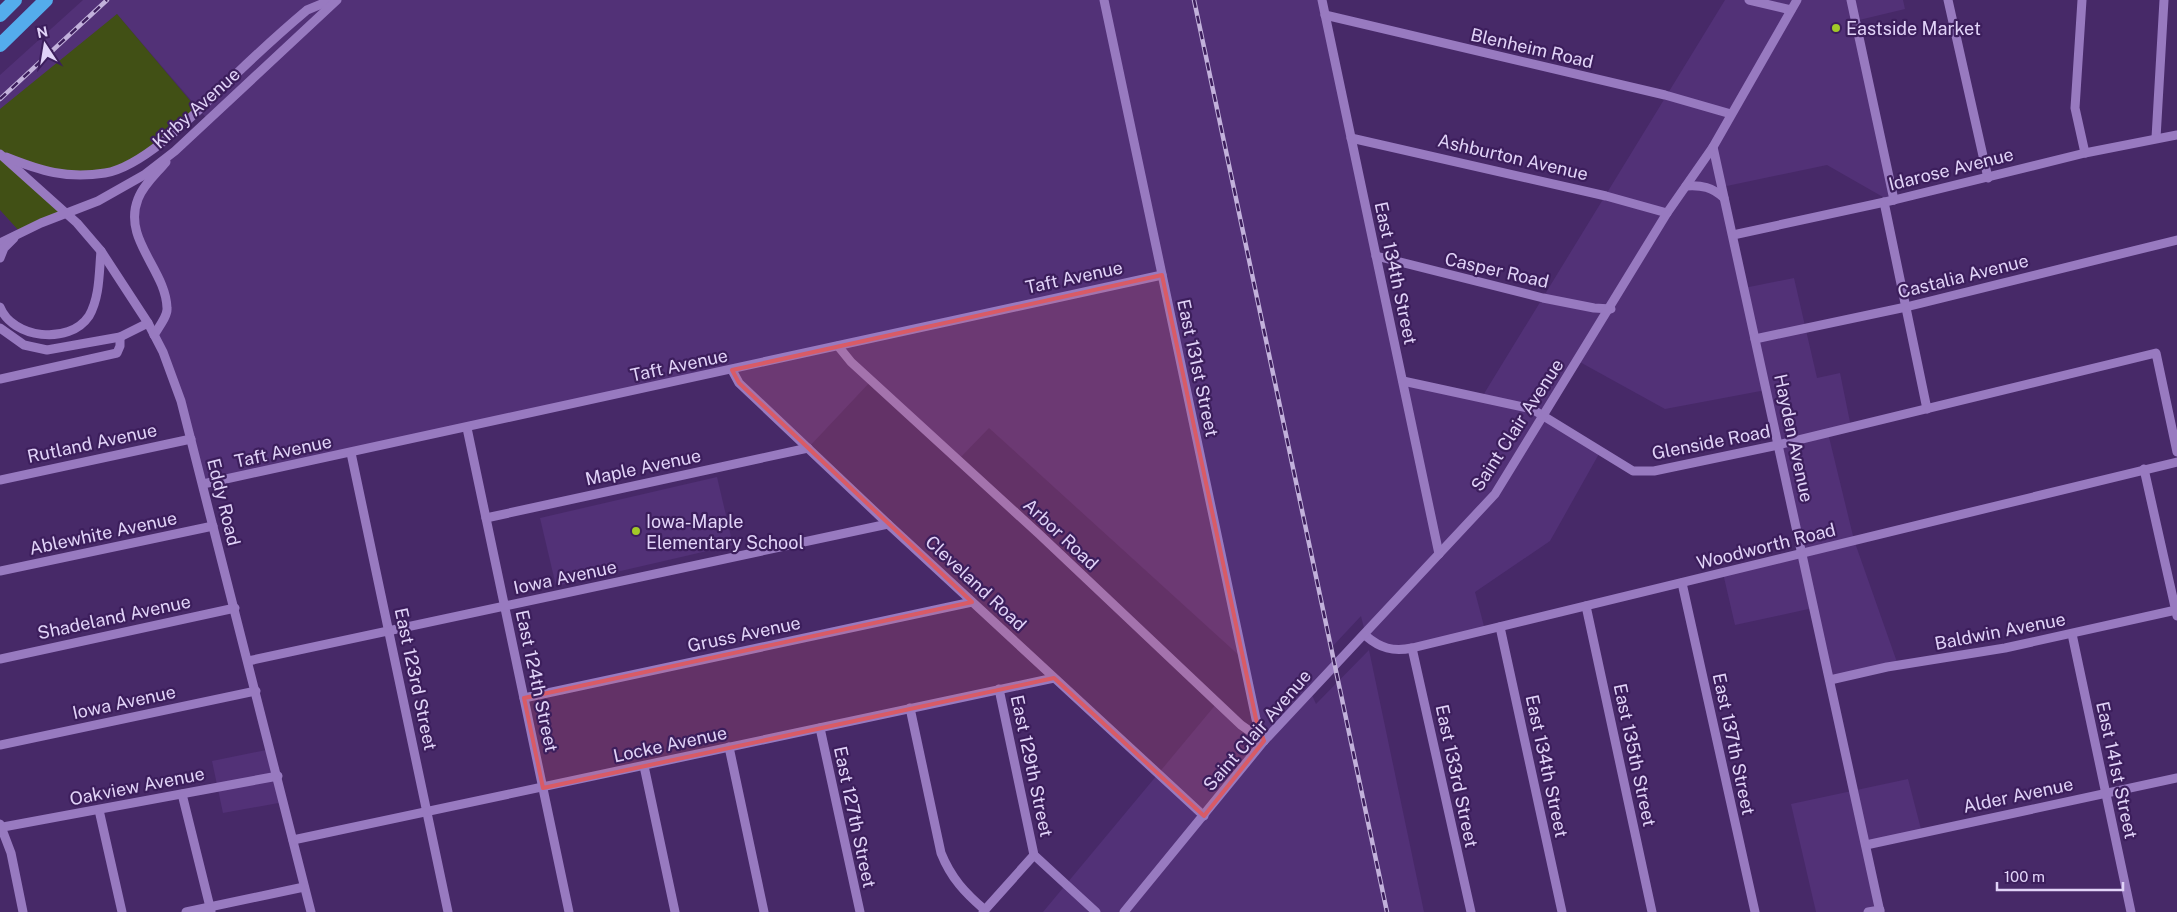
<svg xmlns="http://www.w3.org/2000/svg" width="2177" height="912" viewBox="0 0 2177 912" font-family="'Public Sans',sans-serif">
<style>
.built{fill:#523177}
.green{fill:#415015}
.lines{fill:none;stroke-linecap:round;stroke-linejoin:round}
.minor{stroke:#987ac0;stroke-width:9}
.highway{stroke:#54acec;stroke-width:14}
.rail-casing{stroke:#c2b1db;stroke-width:4.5}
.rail{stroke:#3c1e5c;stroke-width:2.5;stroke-dasharray:8;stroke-linecap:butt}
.marked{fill:#d95b66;fill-opacity:0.2;stroke:#d95b66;stroke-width:4;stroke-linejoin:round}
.poi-dot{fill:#a2c928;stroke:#3c1e5c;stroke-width:2}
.labels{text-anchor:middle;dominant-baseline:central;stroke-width:4.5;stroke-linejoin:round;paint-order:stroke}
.poi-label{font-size:18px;fill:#e1d3f8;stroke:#3c1e5c;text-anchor:start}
.street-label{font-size:18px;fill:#e1d3f8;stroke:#3c1e5c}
</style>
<rect width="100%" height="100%" fill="#472968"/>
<g class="built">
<polygon points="83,0 1322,0 1402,380 1482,397 1725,0 1903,0 1905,9 1855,21 1890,201 1827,165 1722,187 1744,288 1794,278 1817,378 1840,373 1851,427 1828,433 1854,540 1898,665 1830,680 1813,608 1735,625 1723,573 1803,554 1766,390 1665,409 1578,361 1544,415 1600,452 1550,541 1475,592 1485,630 1402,650 1366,636 1361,616 1331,648 1335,668 1311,693 1316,704 1369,650 1424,912 1043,912 1217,703 1263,741 1243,659 989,428 958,460 871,381 808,448 732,370 203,484 181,401 154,335 168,309 140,242 138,200 175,151 208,120 117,14 0,119 0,75"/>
<polygon points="717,477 733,545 556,586 540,518"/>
<polygon points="271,749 284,802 223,813 212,761"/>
<polygon points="1908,779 1922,833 1866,845 1880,910 1868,912 1816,912 1791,804"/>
</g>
<polygon class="green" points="117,14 198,110 145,156 107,173 67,176 3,156 66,214 20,232 0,210 0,109"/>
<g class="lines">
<g class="minor">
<polyline points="1104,0 1256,719 1264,741"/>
<polyline points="1322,0 1439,554"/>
<polyline points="1749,0 1791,10"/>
<polyline points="1851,0 1894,200"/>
<polyline points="1948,0 1988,178"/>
<polyline points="2082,0 2075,108 2085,153"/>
<polyline points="1325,15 1665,95 1731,114"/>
<polyline points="1351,138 1606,196 1667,213"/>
<polyline points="2156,138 2164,0"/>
<polyline points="1713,147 1880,912"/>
<polyline points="0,154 77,223 101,251 148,323 163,352 181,401 311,912"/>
<path d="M 6,157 C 41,171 66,179 105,173 C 147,166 203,105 234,76 C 258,53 282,31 307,10 L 331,0"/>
<path d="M 1686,186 C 1702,185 1712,187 1724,198"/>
<polyline points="1884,202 1927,409"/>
<polyline points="1733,235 1894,200 2085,153 2177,135"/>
<polyline points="0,243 41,223 98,201 144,175 175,151 337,0"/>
<polyline points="1376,256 1543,298 1594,308 1611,309"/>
<polyline points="0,258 4,248 14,238"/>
<path d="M 0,307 C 12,338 69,346 89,316 C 100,297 99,272 101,251"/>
<polyline points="0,328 24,345 47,350 120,337 148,323"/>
<path d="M 154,335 C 158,328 168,316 167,308 C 166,270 122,239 138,199 C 143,185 156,174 166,162"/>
<polyline points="1755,339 1906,307 2177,240"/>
<polyline points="838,346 851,362 1039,534 1241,725 1264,741"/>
<polyline points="732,370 739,383 888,524 1204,816"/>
<polyline points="0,379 117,353 120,346 120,337"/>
<polyline points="1403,381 1532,409 1633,471 1654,471 1778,445 2156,353 2177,452"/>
<polyline points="467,428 569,912"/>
<polyline points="351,453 448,912"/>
<polyline points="2144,469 2177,616"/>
<polyline points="0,480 191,439"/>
<polyline points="203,484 1162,275"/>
<polyline points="486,518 808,448"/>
<polyline points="0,571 213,526"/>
<polyline points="1682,583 1755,912"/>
<polyline points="1586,606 1652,912"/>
<polyline points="1500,627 1562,912"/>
<polyline points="2072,634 2131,912"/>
<path d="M 1366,636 C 1380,648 1393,652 1412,648 L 2177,462"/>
<polyline points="1412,648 1471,912"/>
<polyline points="0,659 235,608"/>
<polyline points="248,661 888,524"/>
<polyline points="1830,680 1887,667 2005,648 2176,610"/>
<polyline points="999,689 1034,855 1096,912"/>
<polyline points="524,698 972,602"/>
<path d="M 910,708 L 941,853 C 951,878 965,893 985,910"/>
<polyline points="820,728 860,912"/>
<polyline points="0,745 256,691"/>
<polyline points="729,747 764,912"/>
<polyline points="644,766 675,912"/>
<polyline points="182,794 211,911"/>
<polyline points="99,810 122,912"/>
<polyline points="0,824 11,853 23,912"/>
<polyline points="3,827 278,776"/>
<polyline points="293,840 1054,678"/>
<polyline points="1866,845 2177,778"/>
<polyline points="186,912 304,887"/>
<polyline points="983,912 1034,855"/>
<polyline points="1124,912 1264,741 1495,494 1667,213 1713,147 1797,0"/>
<polyline points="1868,912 1880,910"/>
</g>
<g class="highway">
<polyline points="0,15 15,0"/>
<polyline points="0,45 46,0"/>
</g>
<defs>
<g id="rail">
<polyline points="1194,0 1387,912"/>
<polyline points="0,99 107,0"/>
</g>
</defs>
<use href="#rail" class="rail-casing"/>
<use href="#rail" class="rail"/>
</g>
<path class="marked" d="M 1162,275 L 1256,719 L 1264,741 L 1204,816 L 1054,678 L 543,788 L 524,698 L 972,602 L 739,383 L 732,370 Z"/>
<g class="poi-dot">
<circle cx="1836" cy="28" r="5"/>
<circle cx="636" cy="531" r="5"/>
</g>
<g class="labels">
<g class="poi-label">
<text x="1846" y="28">Eastside Market</text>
<text x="646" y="521">Iowa-Maple<tspan x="646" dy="21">Elementary School</tspan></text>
</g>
<g class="street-label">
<text transform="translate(1532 48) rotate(13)">Blenheim Road</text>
<text transform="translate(196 108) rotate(-42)">Kirby Avenue</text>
<text transform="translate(1513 157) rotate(13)">Ashburton Avenue</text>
<text transform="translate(1951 169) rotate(-14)">Idarose Avenue</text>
<text transform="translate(1497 270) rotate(13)">Casper Road</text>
<text transform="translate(1396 273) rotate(78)">East 134th Street</text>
<text transform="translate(1963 276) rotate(-14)">Castalia Avenue</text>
<text transform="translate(1074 277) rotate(-12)">Taft Avenue</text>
<text transform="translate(679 365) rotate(-12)">Taft Avenue</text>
<text transform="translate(1198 368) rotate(78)">East 131st Street</text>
<text transform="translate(1517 425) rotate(-57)">Saint Clair Avenue</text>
<text transform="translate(1794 438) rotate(78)">Hayden Avenue</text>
<text transform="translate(1711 442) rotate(-11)">Glenside Road</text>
<text transform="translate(92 443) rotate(-12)">Rutland Avenue</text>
<text transform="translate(283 451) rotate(-12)">Taft Avenue</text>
<text transform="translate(643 467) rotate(-12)">Maple Avenue</text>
<text transform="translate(224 502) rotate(76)">Eddy Road</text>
<text transform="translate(103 533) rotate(-12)">Ablewhite Avenue</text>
<text transform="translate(1061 534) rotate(43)">Arbor Road</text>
<text transform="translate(1766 546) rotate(-14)">Woodworth Road</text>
<text transform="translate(565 577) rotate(-12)">Iowa Avenue</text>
<text transform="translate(976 583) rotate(43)">Cleveland Road</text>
<text transform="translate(114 617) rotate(-12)">Shadeland Avenue</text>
<text transform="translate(2000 631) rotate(-11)">Baldwin Avenue</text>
<text transform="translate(744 634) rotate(-12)">Gruss Avenue</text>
<text transform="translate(416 679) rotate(78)">East 123rd Street</text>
<text transform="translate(537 681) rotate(78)">East 124th Street</text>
<text transform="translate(124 702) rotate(-12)">Iowa Avenue</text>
<text transform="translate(1257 730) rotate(-49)">Saint Clair Avenue</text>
<text transform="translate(670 744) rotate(-12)">Locke Avenue</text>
<text transform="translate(1734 744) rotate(78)">East 137th Street</text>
<text transform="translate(1635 755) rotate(78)">East 135th Street</text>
<text transform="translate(1032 766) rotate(78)">East 129th Street</text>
<text transform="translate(1547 766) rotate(78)">East 134th Street</text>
<text transform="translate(2117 770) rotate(78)">East 141st Street</text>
<text transform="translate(1457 776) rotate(78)">East 133rd Street</text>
<text transform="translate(137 786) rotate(-11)">Oakview Avenue</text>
<text transform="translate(2018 795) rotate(-12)">Alder Avenue</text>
<text transform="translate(855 817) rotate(78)">East 127th Street</text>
</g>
</g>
<g transform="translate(45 45) rotate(348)" stroke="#3c1e5c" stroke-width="4" paint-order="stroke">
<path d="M0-4L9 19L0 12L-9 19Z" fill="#e1d3f8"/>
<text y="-8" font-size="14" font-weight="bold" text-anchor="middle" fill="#e1d3f8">N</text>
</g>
<path d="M1997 882v8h126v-8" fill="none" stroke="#e1d3f8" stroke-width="2.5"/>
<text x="2004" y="882" font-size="15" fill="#e1d3f8" stroke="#3c1e5c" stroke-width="4" paint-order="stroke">100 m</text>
</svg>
